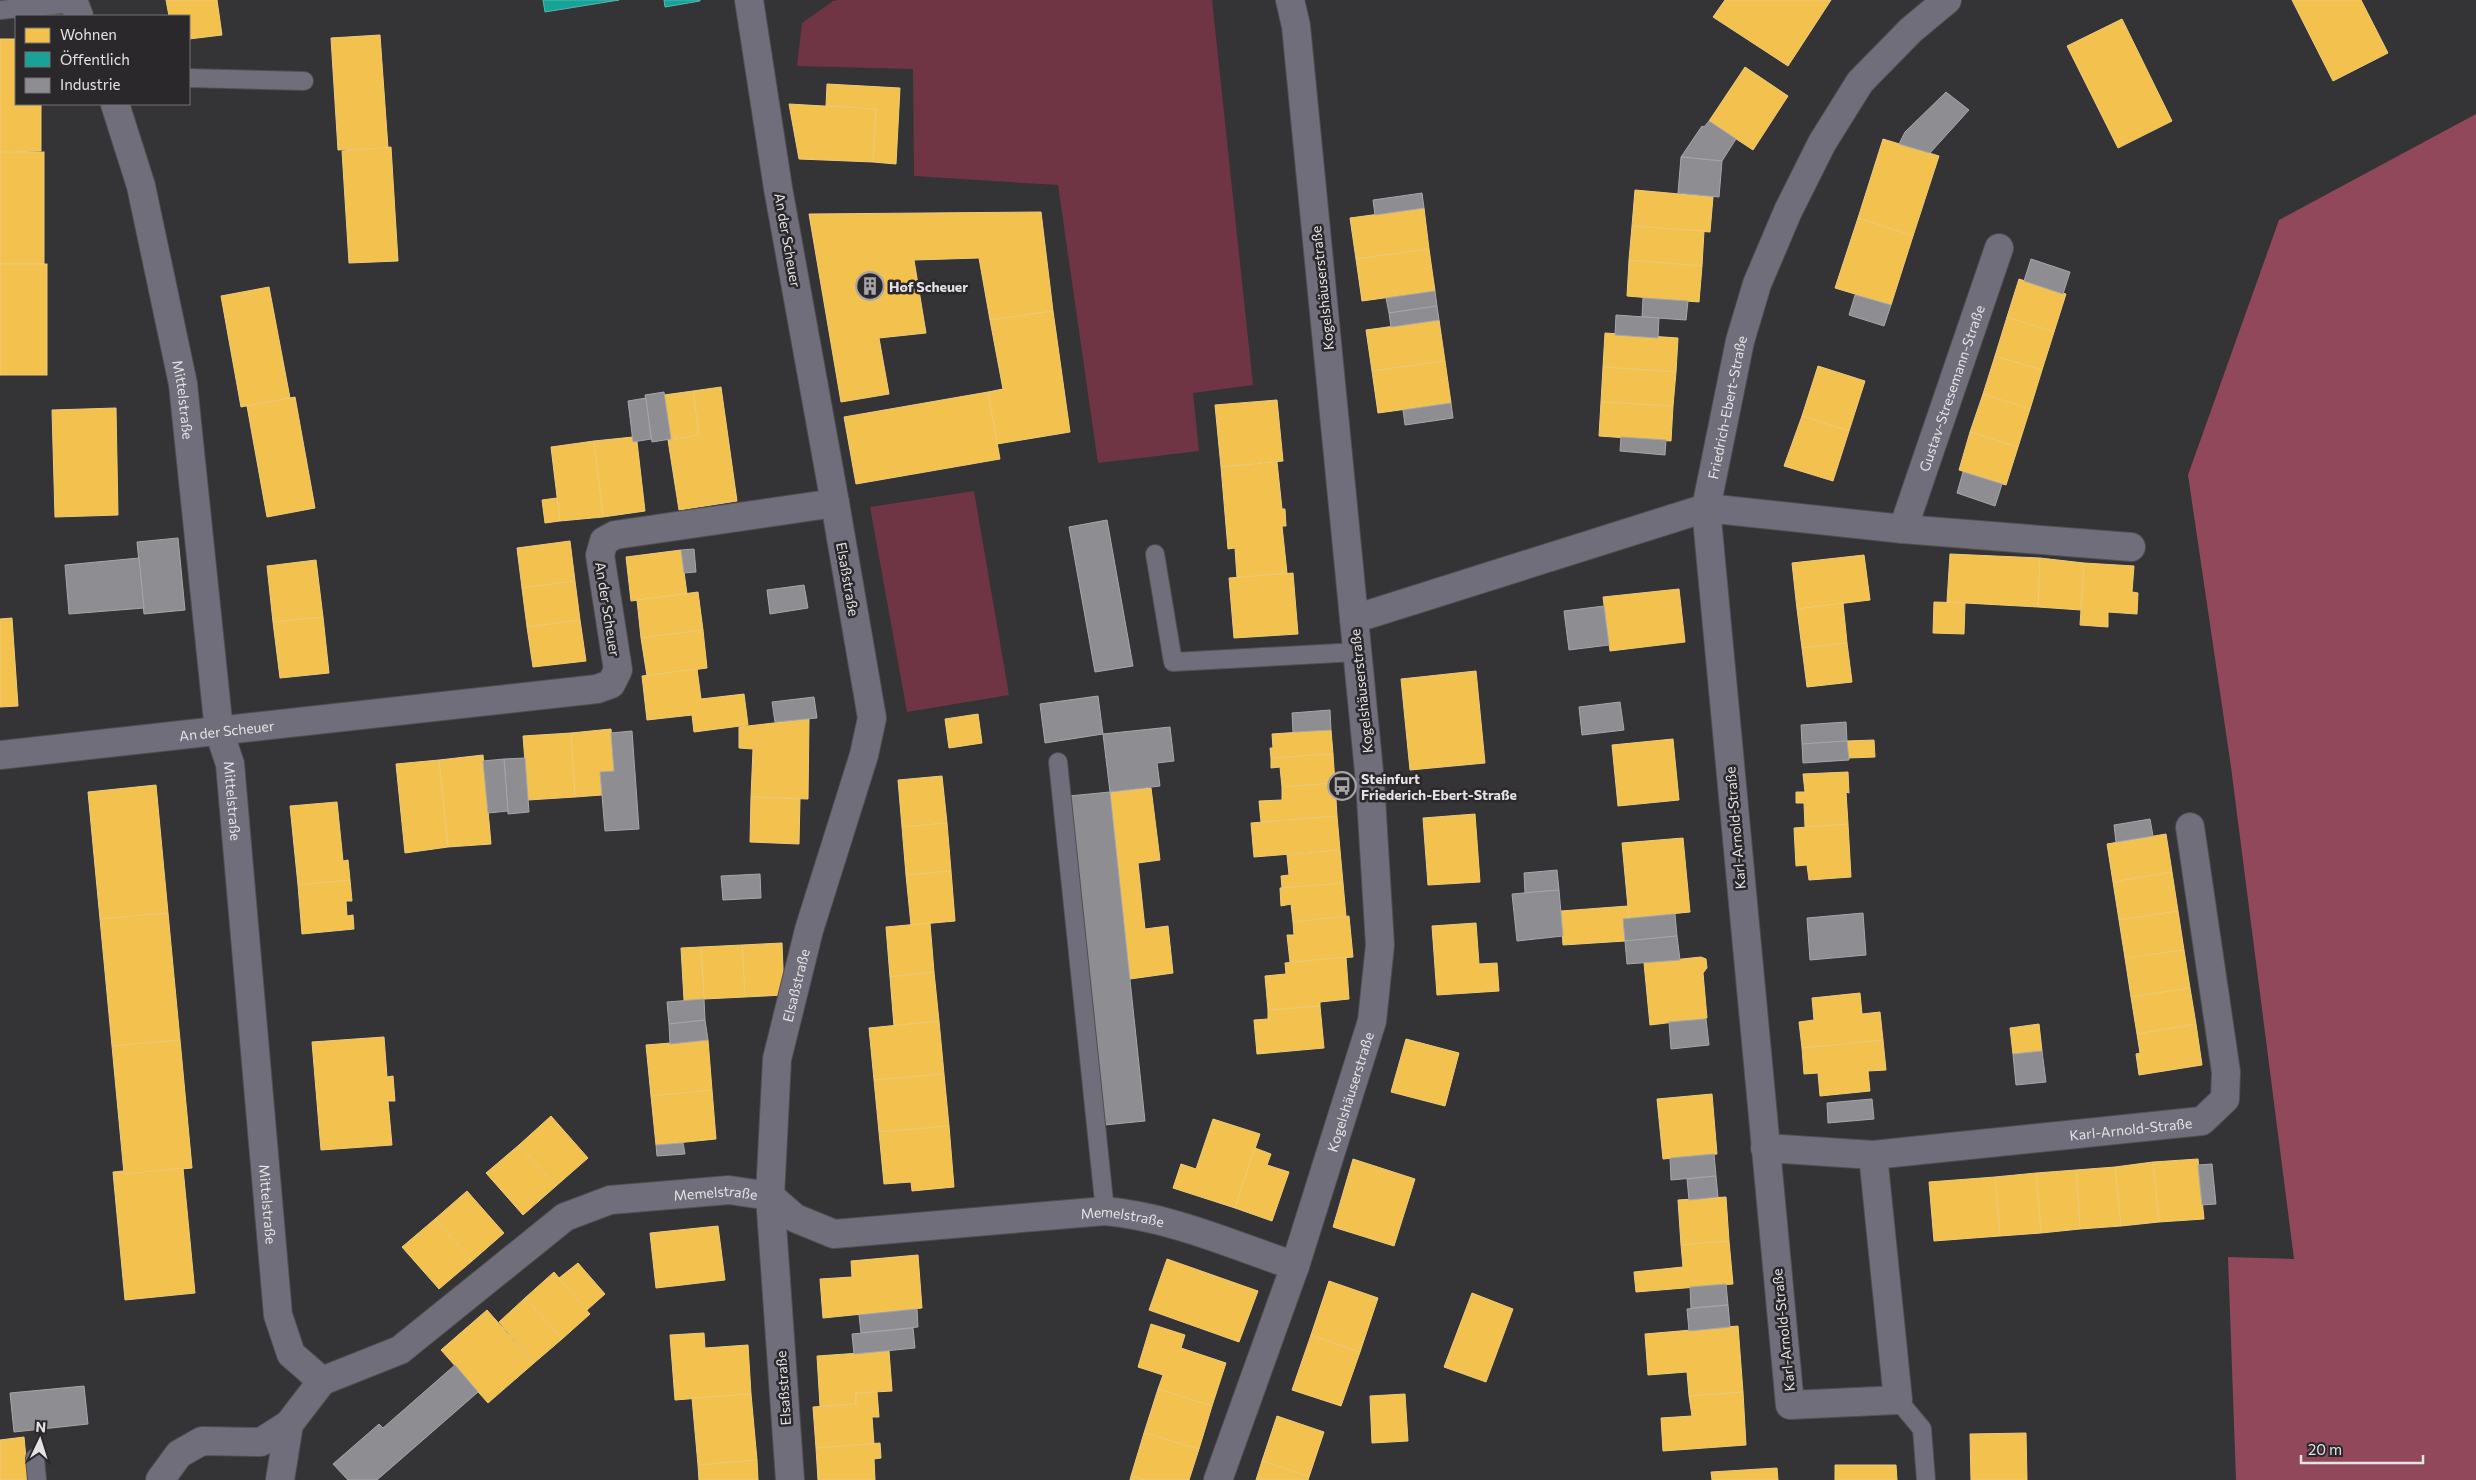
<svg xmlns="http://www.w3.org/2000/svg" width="2476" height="1480" viewBox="0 0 2476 1480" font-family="Commissioner,sans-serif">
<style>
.green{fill:#6f3544}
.forest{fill:#90485a}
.homes{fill:#f2c14e;stroke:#eecb7b}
.public{fill:#17a398;stroke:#55b6af}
.industry{fill:#8d8d92;stroke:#a7a6ab}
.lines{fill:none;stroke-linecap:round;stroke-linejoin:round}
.lane-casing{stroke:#504f51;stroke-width:20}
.street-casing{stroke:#504f51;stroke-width:30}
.lane{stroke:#706e7b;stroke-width:18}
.street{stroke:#706e7b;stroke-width:28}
.labels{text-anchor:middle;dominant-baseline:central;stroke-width:5;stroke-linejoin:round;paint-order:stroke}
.street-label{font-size:14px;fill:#e5e2e5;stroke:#2b282c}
.poi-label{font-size:14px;font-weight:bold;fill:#e5e2e5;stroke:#2b282c;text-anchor:start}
</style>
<rect width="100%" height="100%" fill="#343335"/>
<g class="green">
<polygon points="838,0 1212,0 1253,385 1193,393 1199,451 1098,463 1058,185 914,176 913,69 797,66 802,23 833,1"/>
<polygon points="974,491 1009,695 907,712 870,507"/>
</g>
<polygon class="forest" points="2476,114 2476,1480 2236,1480 2228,1257 2294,1259 2231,767 2188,475 2279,220"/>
<g class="homes">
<polygon points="166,0 217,0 222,35 189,39 189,16 169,16"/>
<polygon points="1725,0 1831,0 1788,66 1713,17"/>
<polygon points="2292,0 2361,0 2388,53 2333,81"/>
<polygon points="2122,19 2172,121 2118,148 2067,46"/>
<polygon points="380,35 388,148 338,150 331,38"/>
<polygon points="0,39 16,39 16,104 41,104 41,151 0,152"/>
<polygon points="1745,67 1788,96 1753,150 1709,121"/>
<polygon points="827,84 900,88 896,164 873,162 876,109 826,106"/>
<polygon points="789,104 876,109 873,162 799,159"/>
<polygon points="1883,139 1939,156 1913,236 1858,218"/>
<polygon points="391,147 398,261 349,263 342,151"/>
<rect x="0" y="152" width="44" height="112"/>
<polygon points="1635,190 1713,197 1710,232 1632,226"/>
<polygon points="1424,208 1429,249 1356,259 1350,218"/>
<polygon points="1041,212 1053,311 990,320 979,258 914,260 926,333 879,338 889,394 841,402 809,214"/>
<polygon points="1858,218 1913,236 1891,305 1835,288"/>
<polygon points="1632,226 1704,231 1702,266 1629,260"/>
<polygon points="1429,249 1435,291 1362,301 1356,259"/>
<polygon points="1629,260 1702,266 1699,302 1627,296"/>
<rect x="0" y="264" width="47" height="111"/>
<polygon points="2019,279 2066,294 2054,332 2007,317"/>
<polygon points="269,287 290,398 241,407 221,296"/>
<polygon points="1053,311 1070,432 997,444 988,392 1003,389 990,320"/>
<polygon points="2007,317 2054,332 2042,370 1995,356"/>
<polygon points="1439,320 1445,361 1372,371 1366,330"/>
<polygon points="1605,333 1678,338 1676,372 1603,367"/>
<polygon points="1995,356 2042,370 2030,409 1983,394"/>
<polygon points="1445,361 1451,403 1378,413 1372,371"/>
<polygon points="1818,366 1865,381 1849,431 1802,416"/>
<polygon points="1603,367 1676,372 1673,406 1601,402"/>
<polygon points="721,387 737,501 679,510 668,440 699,435 693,391"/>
<polygon points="693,391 699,435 671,439 664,395"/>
<polygon points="988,392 1000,459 856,484 844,417"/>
<polygon points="1983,394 2030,409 2018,447 1970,432"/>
<polygon points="295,397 315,508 267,517 247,406"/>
<polygon points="1277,400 1283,461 1221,467 1215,405"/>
<polygon points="1601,402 1673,406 1671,441 1599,436"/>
<polygon points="116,408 118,515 55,517 52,410"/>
<polygon points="1802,416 1849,431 1833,481 1784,466"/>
<polygon points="1970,432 2018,447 2006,485 1959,470"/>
<polygon points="633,437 633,442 637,442 645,511 603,517 594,441"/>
<polygon points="594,441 603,517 560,521 551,447"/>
<polygon points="1277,462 1282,509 1285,509 1286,526 1282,526 1287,573 1237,578 1235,548 1228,549 1221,467"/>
<polygon points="557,498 560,521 545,523 542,500"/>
<polygon points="570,541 575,581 522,588 517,548"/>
<polygon points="681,550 687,594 631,601 626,557"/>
<polygon points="1950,554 2040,558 2038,607 1947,602"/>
<polygon points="1864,555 1870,600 1797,609 1792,563"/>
<polygon points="2040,558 2084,563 2081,610 2038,607"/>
<polygon points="316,560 323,617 273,622 267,566"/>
<polygon points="2084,563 2134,566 2132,592 2138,593 2137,614 2108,612 2108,627 2080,625"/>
<polygon points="1293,573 1298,634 1234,638 1229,578"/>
<polygon points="575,581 580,620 527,627 522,588"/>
<polygon points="1679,589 1685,642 1610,651 1603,597"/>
<polygon points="698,592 703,630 641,638 637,600"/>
<polygon points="1934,602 1965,603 1964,634 1933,633"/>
<polygon points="1843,603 1847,643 1802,648 1797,609"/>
<polygon points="323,617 329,673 280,678 273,622"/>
<polygon points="12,618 18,706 0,707 0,619"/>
<polygon points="580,620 586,661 533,667 527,627"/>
<polygon points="703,630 707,668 647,676 641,638"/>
<polygon points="1847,643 1852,682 1807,687 1802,648"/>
<polygon points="697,669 701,699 744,694 748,725 694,732 692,715 647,720 642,676"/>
<polygon points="1476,671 1485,763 1410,770 1401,679"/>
<polygon points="978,714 982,743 949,748 945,719"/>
<polygon points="809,719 808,799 751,797 753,749 739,748 739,727"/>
<polygon points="611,729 614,771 600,772 602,795 575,797 571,733"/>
<polygon points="1331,730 1333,754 1271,758 1270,748 1273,748 1272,734"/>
<polygon points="571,733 575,797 528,800 523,736"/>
<polygon points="1673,739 1679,800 1618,806 1612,745"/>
<polygon points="1874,740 1875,757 1848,758 1847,741"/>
<polygon points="1333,754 1335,783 1282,787 1280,767 1271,768 1271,758"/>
<polygon points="483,755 491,844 448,847 439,760"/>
<polygon points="439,760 448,847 405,853 396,764"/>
<polygon points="1848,772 1849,793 1846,792 1848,824 1805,827 1804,803 1796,803 1796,792 1805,792 1803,774"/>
<polygon points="942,776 947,823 902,827 898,780"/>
<polygon points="1335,783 1337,816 1261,822 1259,801 1282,800 1282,787"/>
<polygon points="156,785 168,913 100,919 88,792"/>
<polygon points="1151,788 1160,860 1138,863 1145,929 1168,926 1173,973 1130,979 1110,792"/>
<polygon points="751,797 800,799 799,844 750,842"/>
<polygon points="337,802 343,861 348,860 350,880 298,885 290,806"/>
<polygon points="1475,814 1480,882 1428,885 1423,818"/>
<polygon points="1337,816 1340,850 1254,857 1251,823"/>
<polygon points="947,823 951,871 906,875 902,827"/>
<polygon points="1848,824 1851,877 1809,880 1807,865 1796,866 1794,828"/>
<polygon points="2166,834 2172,872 2113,882 2107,844"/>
<polygon points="1683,838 1690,912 1629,918 1622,843"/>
<polygon points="1340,850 1343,883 1282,888 1281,876 1289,875 1287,855"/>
<polygon points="951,871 955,921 911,925 906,875"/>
<polygon points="2172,872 2178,911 2119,920 2113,882"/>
<polygon points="350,880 352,901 346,901 347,916 353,915 354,929 302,934 298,885"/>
<polygon points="1343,883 1346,916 1293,922 1291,904 1281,906 1280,888"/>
<polygon points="1628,906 1629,918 1623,919 1625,941 1563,945 1561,911"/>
<polygon points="2178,911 2184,950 2125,958 2119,920"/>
<polygon points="168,913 180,1040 112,1046 100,919"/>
<polygon points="1349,916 1353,957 1290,962 1287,935 1294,935 1293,922"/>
<polygon points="930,923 934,972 890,977 886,927"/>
<polygon points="1476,923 1479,964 1497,963 1499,991 1437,995 1432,926"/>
<polygon points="782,943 784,995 745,997 742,945"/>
<polygon points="742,945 745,997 704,999 701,947"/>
<polygon points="701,947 704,999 684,1000 681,948"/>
<polygon points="2184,950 2190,988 2131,997 2125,958"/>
<polygon points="1346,957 1349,999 1320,1002 1320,1006 1268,1010 1265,976 1286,974 1285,963"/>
<polygon points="1701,957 1706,959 1707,968 1703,973 1707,1018 1650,1025 1644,963"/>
<polygon points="934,972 939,1021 894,1026 890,977"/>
<polygon points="2190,988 2196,1024 2137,1034 2131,997"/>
<polygon points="1860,993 1862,1014 1880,1012 1883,1040 1802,1048 1799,1022 1814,1020 1812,998"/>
<polygon points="1320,1006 1324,1048 1257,1054 1254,1020 1268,1019 1268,1010"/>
<polygon points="939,1021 944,1074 874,1080 869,1028"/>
<polygon points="2039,1024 2042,1051 2013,1054 2010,1028"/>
<polygon points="2196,1024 2202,1065 2139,1075 2136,1054 2140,1053 2137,1034"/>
<polygon points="384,1037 387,1077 393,1076 395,1101 388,1101 392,1145 321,1150 312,1042"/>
<polygon points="1406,1039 1459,1053 1445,1106 1391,1092"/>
<polygon points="180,1040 192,1168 124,1174 112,1046"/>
<polygon points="708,1040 712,1090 651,1096 646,1045"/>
<polygon points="1883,1040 1886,1070 1868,1071 1870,1091 1820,1096 1818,1073 1804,1074 1802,1048"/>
<polygon points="944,1074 949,1126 879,1132 874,1080"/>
<polygon points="712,1090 716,1139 656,1145 651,1096"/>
<polygon points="1712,1094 1717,1154 1663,1159 1657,1099"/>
<polygon points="551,1116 588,1158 556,1186 519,1145"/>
<polygon points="1213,1119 1260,1134 1235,1208 1173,1188 1181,1164 1196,1169"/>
<polygon points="949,1126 954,1187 912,1191 911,1182 884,1184 879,1132"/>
<polygon points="519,1145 556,1186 523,1215 486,1173"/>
<polygon points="1255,1148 1271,1154 1267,1165 1289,1172 1272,1221 1235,1208"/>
<polygon points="1353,1159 1415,1179 1394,1246 1333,1227"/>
<polygon points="2198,1159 2204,1219 2159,1222 2153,1162"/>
<polygon points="2153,1162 2159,1222 2121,1226 2115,1167"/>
<polygon points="2115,1167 2121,1226 2080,1229 2076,1170"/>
<polygon points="183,1168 195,1293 125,1300 113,1172 123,1171 124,1174"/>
<polygon points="2076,1170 2080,1229 2041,1233 2036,1173"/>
<polygon points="2036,1173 2041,1233 2000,1236 1995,1177"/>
<polygon points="1995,1177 2000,1236 1934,1241 1929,1182"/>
<polygon points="467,1191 504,1233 472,1261 435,1219"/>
<polygon points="1726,1197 1729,1241 1681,1245 1678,1200"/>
<polygon points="435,1219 472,1261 439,1289 402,1247"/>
<polygon points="718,1226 725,1280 656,1288 650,1233"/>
<polygon points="1729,1241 1733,1284 1636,1292 1634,1272 1683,1267 1681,1245"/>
<polygon points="918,1255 922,1308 823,1318 820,1279 852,1277 851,1261"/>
<polygon points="1167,1259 1258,1291 1239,1342 1149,1310"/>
<polygon points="578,1263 605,1294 587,1310 559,1278"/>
<polygon points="554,1272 590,1314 562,1339 525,1298"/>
<polygon points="1329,1281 1378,1298 1360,1352 1311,1335"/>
<polygon points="1472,1293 1513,1309 1486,1382 1444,1367"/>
<polygon points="525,1298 562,1339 534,1363 499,1322"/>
<polygon points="487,1310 534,1363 488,1403 441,1350"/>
<polygon points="1151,1324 1185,1335 1181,1348 1226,1363 1212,1406 1158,1389 1163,1375 1138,1367"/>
<polygon points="1738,1326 1743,1392 1689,1396 1687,1372 1648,1375 1645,1334"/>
<polygon points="704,1333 705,1348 748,1345 751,1394 675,1400 670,1335"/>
<polygon points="1311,1335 1360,1352 1341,1406 1292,1390"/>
<polygon points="889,1351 892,1391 856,1393 856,1404 820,1406 817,1356"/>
<polygon points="1158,1389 1212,1406 1199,1449 1144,1433"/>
<polygon points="877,1392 879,1417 872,1417 874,1444 816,1448 813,1407 856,1404 856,1393"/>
<polygon points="1743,1392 1746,1445 1663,1451 1661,1418 1692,1416 1689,1396"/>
<polygon points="751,1394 757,1460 698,1465 692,1398"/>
<polygon points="1405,1394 1408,1441 1372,1443 1370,1396"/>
<polygon points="1277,1416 1324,1432 1309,1477 1262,1461"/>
<polygon points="1144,1433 1199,1449 1189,1480 1145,1480 1131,1476"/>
<polygon points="2026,1433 2027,1480 1971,1480 1970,1434"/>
<polygon points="24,1437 28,1480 0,1480 0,1440"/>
<polygon points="880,1443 881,1458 874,1459 875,1480 818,1480 816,1448"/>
<polygon points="757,1460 758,1480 699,1480 698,1465"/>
<polygon points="1262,1461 1309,1477 1308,1480 1256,1480"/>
<polygon points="1835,1465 1896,1465 1897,1480 1835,1480"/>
<polygon points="1777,1468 1778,1480 1712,1480 1711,1472"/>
<polygon points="1131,1476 1145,1480 1130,1480"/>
</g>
<g class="public">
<polygon points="543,0 619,0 545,12"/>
<polygon points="664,0 700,0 700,1 665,7"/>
</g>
<g class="industry">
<polygon points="1946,92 1969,110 1930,153 1899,144 1905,132"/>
<polygon points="1709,121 1736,139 1722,161 1681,157 1702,126 1704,127"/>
<polygon points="1681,157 1722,161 1719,197 1678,193"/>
<polygon points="1422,193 1424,208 1375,215 1373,200"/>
<polygon points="2031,259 2070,272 2063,294 2024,281"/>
<polygon points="1435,291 1437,306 1389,313 1386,298"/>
<polygon points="1855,295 1891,305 1884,326 1849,315"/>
<polygon points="1643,298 1688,301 1686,320 1642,317"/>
<polygon points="1437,306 1439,320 1391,327 1389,313"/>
<polygon points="1616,315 1659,318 1658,338 1615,335"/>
<polygon points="664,392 671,439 652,442 645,395"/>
<polygon points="646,398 651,439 633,442 628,401"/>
<polygon points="1451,403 1453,418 1405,425 1403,410"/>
<polygon points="1621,437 1666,440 1665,455 1620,451"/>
<polygon points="1963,472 2002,484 1995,506 1957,493"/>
<polygon points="1107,520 1133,666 1095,672 1069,527"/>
<polygon points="178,538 185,610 144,614 137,542"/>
<polygon points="694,549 696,572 684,573 681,550"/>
<polygon points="139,558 144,608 69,614 65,565"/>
<polygon points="804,585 808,608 770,614 767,590"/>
<polygon points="1604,606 1609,645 1569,650 1564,611"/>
<polygon points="1098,696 1103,734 1045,743 1040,704"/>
<polygon points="814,697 817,718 775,722 772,702"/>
<polygon points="1620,702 1624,730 1582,735 1579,707"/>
<polygon points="1330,710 1331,730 1293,732 1292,713"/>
<polygon points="1846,722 1847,741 1802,744 1801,725"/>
<polygon points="1170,727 1174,761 1157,763 1160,786 1110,792 1103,734"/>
<polygon points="632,731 639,829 605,831 600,772 614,771 611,733"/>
<polygon points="1847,741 1849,760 1803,763 1802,744"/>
<polygon points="525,758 529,812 508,814 504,759"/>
<polygon points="504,759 508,811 488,813 483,761"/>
<polygon points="1110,792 1145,1121 1104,1125 1069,796"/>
<polygon points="2150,819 2153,836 2116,842 2114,825"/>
<polygon points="1557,870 1559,890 1525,893 1524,873"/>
<polygon points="760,874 761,898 723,900 721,876"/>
<polygon points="1559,890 1563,936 1517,941 1512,894"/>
<polygon points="1863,913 1866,955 1810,960 1807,918"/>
<polygon points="1675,914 1677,936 1625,941 1623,919"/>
<polygon points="1677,936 1680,960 1627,964 1625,941"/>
<polygon points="704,999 705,1020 669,1024 667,1002"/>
<polygon points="1706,1019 1709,1045 1671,1049 1669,1022"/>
<polygon points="705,1020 708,1040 670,1044 669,1024"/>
<polygon points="2042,1051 2046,1082 2016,1085 2013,1054"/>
<polygon points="1872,1099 1874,1119 1828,1123 1827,1103"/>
<polygon points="683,1143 685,1154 657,1156 656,1145"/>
<polygon points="1714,1154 1716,1176 1671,1180 1670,1158"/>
<polygon points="2212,1164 2216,1204 2202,1205 2198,1165"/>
<polygon points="1716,1176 1718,1197 1689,1200 1687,1179"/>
<polygon points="1726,1284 1728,1305 1691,1308 1690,1287"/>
<polygon points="1728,1305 1730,1327 1689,1331 1687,1309"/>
<polygon points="917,1309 918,1327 861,1333 859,1315"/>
<polygon points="913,1328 915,1348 854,1354 852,1334"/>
<polygon points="455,1365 478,1392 377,1480 348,1480 333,1464 379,1424 383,1428"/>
<polygon points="84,1386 88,1424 14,1432 10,1393"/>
</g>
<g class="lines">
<defs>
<g id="lane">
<polyline points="0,10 74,3"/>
<polyline points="189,78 304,81"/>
<polyline points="1155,554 1173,662 1357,652"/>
<polyline points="1058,762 1105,1211"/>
<polyline points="1898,1400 1922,1429 1926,1480"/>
<polyline points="35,1458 37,1480"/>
</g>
<g id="street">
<polyline points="73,0 79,16"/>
<path id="s1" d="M 115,104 L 141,186 L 183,384 L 219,731 L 230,764 L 278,1315 L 291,1354 L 322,1381 L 289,1424 L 280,1480"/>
<path id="s2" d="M 1903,529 L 1999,248"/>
<path id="s3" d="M 1354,619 L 1706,508 L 1740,341 L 1757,284 L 1788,211 L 1822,143 L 1860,82 L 1911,30 L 1947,0"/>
<path id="s4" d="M 0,755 L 597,689 L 611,684 L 618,670 L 600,555 L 604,541 L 615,535 L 835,503 L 778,188 L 749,0"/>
<polyline points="1765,1148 1873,1155 1898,1400 1790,1405 1706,508 1903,529 2131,547"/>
<path id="s5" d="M 1873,1155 L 2202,1121 L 2225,1099 L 2226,1072 L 2190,827"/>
<path id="s6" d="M 322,1381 L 400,1350 L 565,1217 L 610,1200 L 729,1190 L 770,1196 L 795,1218 L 834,1234 L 1105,1211 C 1171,1217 1233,1245 1295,1266"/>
<polyline points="160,1480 179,1454 202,1441 261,1442 289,1424"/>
<path id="s7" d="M 790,1480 L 770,1196 L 777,1059 L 809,930 L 864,755 L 872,718 L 835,503"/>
<path id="s8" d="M 1218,1480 L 1295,1266 L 1372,1021 L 1380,945 L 1370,782 L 1296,26 L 1290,0"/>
</g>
</defs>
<use href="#lane" class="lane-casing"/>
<use href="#street" class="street-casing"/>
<use href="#lane" class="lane"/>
<use href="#street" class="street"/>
</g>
<defs>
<symbol id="building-ring" viewBox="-11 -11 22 22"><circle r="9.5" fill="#2b282c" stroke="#a7a5a7" stroke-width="1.5"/><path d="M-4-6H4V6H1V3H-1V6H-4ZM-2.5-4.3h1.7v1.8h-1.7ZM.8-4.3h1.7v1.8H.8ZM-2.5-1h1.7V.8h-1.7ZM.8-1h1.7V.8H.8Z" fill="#a7a5a7"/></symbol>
<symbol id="bus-ring" viewBox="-11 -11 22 22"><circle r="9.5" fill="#2b282c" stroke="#a7a5a7" stroke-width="1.5"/><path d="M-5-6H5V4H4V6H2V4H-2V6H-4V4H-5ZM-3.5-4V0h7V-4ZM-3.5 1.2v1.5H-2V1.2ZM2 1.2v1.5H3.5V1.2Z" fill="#a7a5a7"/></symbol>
</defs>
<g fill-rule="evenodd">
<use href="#building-ring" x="854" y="270" width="32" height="32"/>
<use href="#bus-ring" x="1326" y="770" width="32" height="32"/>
</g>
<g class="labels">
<g class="street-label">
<text transform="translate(788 240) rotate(80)">An der Scheuer</text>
<text transform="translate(1322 288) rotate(-96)">Kogelshäuserstraße</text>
<text stroke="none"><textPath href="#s2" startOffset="149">Gustav-Stresemann-Straße</textPath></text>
<text stroke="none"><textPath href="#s1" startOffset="304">Mittelstraße</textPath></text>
<text stroke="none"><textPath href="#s3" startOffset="472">Friedrich-Ebert-Straße</textPath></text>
<text transform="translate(848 579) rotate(80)">Elsaßstraße</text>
<text transform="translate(608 609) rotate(81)">An der Scheuer</text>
<text transform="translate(1361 691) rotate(-96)">Kogelshäuserstraße</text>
<text stroke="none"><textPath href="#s4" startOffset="228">An der Scheuer</textPath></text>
<text stroke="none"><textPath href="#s1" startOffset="709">Mittelstraße</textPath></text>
<text transform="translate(1735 828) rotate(-95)">Karl-Arnold-Straße</text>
<text stroke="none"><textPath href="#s7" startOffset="498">Elsaßstraße</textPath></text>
<text stroke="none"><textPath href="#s8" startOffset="410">Kogelshäuserstraße</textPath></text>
<text stroke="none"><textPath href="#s5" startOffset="259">Karl-Arnold-Straße</textPath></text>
<text stroke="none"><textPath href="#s6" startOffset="450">Memelstraße</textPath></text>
<text stroke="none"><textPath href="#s1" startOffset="1114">Mittelstraße</textPath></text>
<text stroke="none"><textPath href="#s6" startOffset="870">Memelstraße</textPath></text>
<text transform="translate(1783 1330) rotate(-96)">Karl-Arnold-Straße</text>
<text transform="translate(783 1388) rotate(-94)">Elsaßstraße</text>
</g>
<g class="poi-label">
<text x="889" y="286">Hof Scheuer</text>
<text x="1361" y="778">Steinfurt<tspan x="1361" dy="16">Friederich-Ebert-Straße</tspan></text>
</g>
</g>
<rect x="15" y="15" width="175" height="90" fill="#2b282c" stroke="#757276"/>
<rect x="25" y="28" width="25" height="15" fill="#f2c14e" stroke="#757276"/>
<text x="60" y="40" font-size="15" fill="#e5e2e5">Wohnen</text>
<rect x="25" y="52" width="25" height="15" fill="#17a398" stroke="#757276"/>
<text x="60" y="65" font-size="15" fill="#e5e2e5">Öffentlich</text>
<rect x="25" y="78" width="25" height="15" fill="#8d8d92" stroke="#757276"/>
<text x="60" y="90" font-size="15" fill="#e5e2e5">Industrie</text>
<g transform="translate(40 1440) rotate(4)" stroke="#2b282c" stroke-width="4" paint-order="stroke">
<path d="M0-4L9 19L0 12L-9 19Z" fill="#e5e2e5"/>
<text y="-8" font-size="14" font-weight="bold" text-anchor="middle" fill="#e5e2e5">N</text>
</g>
<path d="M2301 1455v8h122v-8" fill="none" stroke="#e5e2e5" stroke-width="2.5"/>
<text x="2308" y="1455" font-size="15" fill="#e5e2e5" stroke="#2b282c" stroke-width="4" paint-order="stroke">20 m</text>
</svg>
